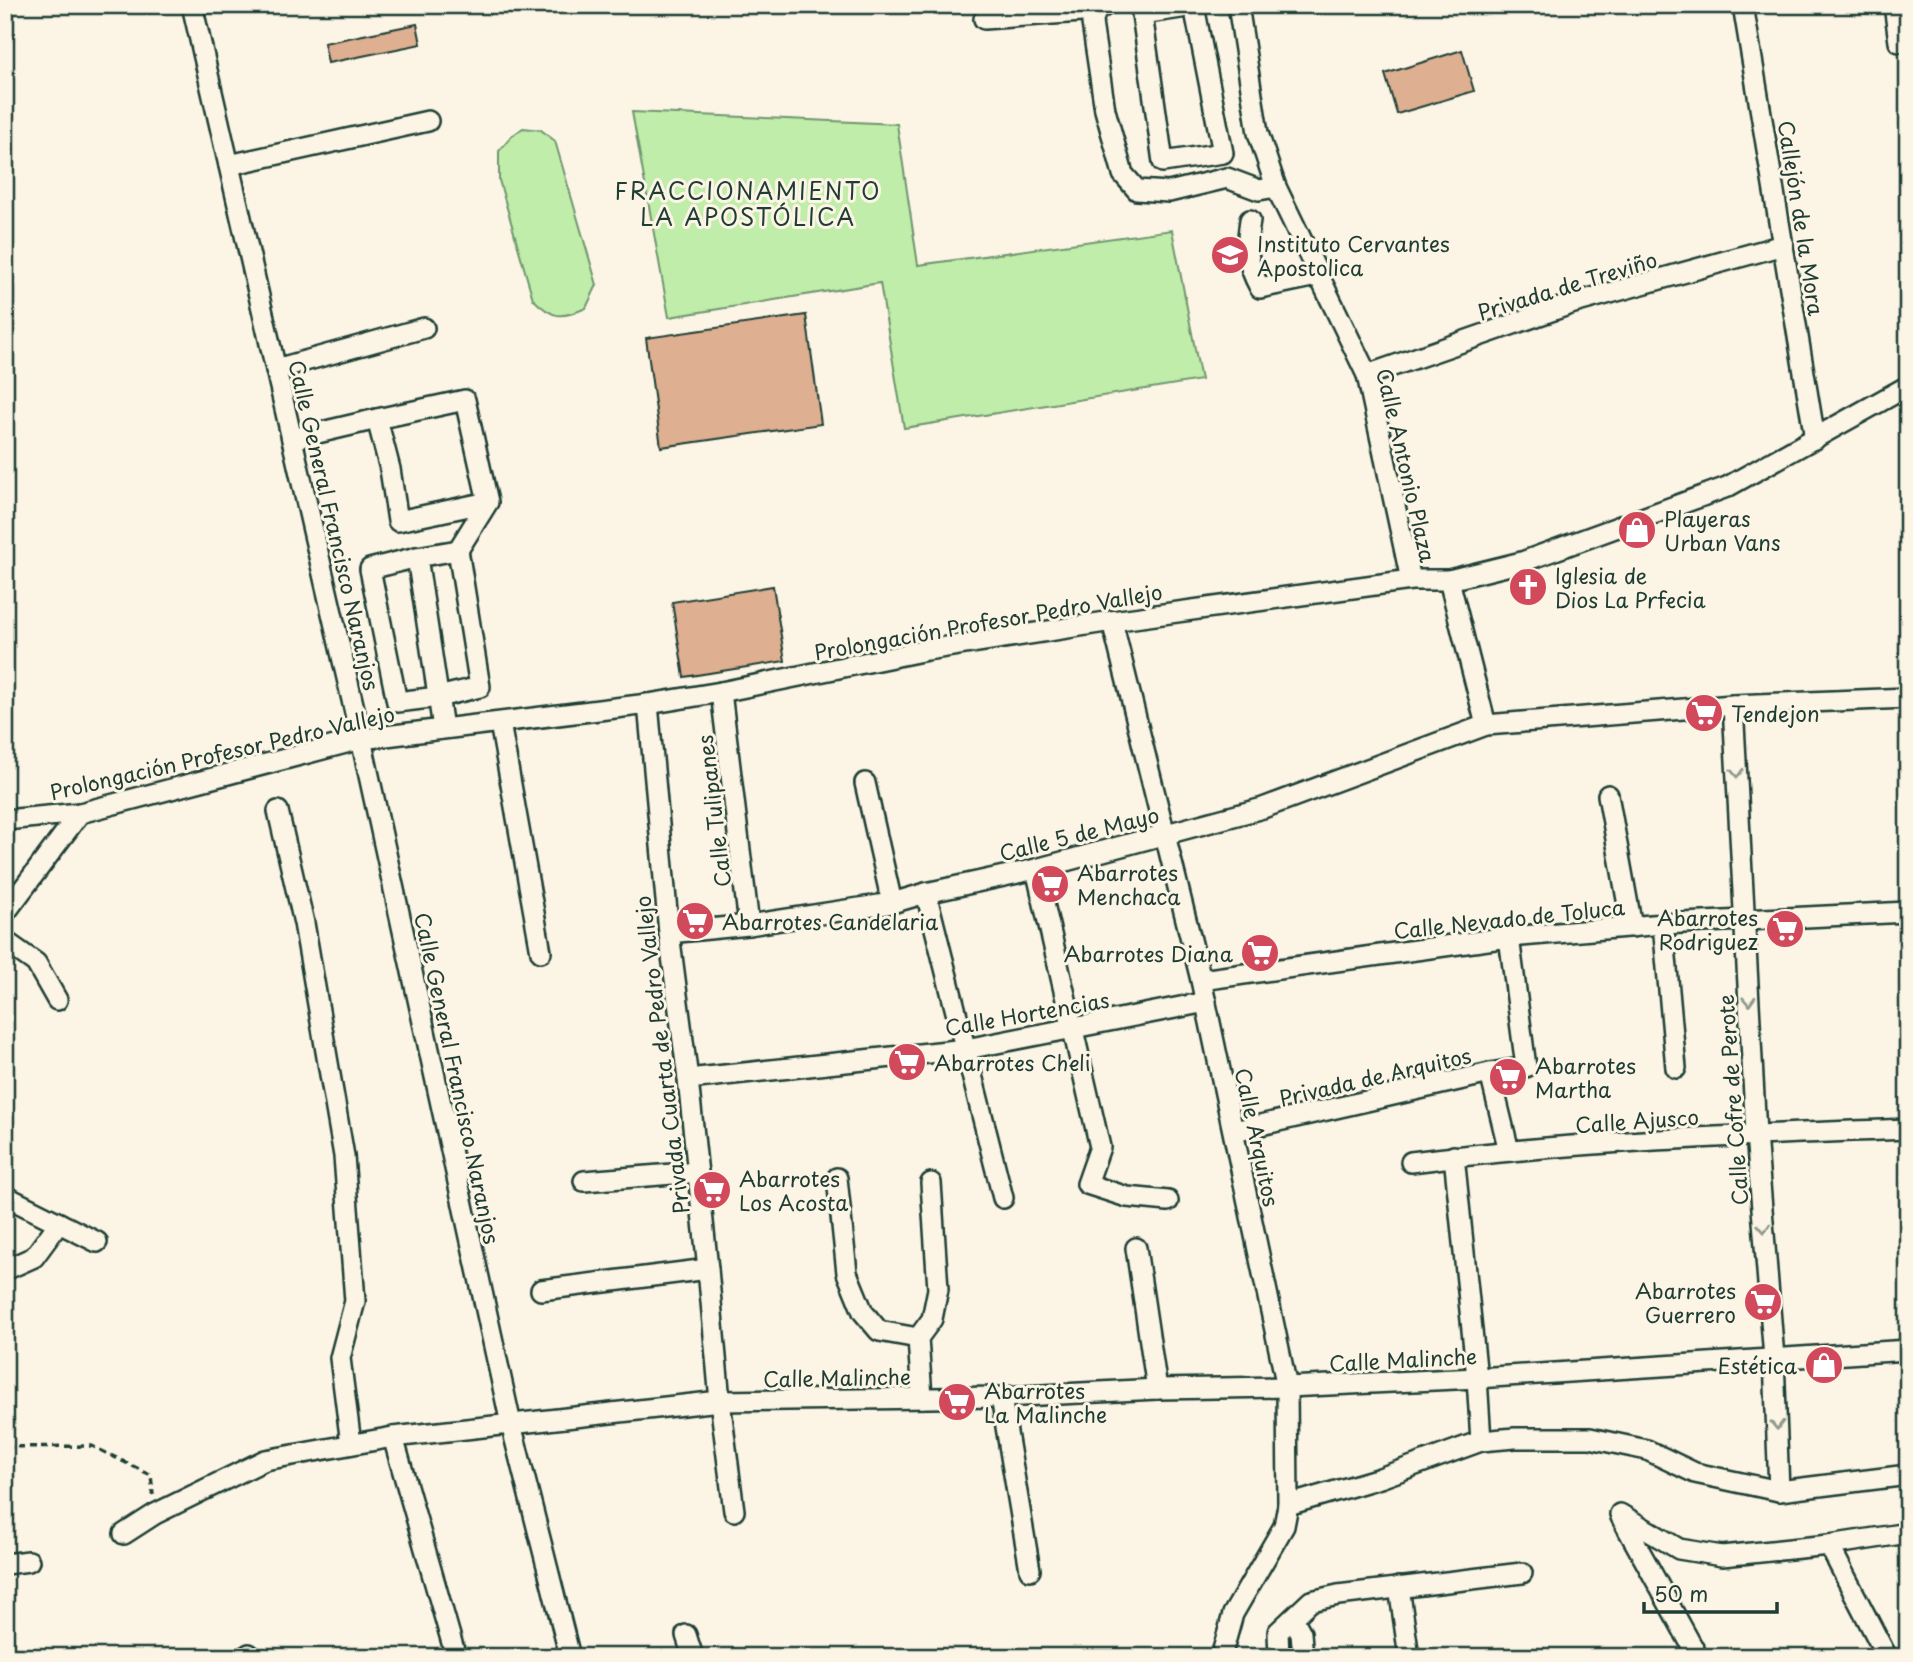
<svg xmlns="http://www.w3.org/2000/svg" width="1913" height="1662" viewBox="0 0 1913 1662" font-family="'Playpen Sans',sans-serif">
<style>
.green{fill:#c0edaa;stroke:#70956f;stroke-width:2}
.building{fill:#deaf90;stroke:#1f3d34;stroke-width:2}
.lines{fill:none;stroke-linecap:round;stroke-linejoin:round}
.minor-casing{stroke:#1f3d34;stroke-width:24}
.path{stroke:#1f3d34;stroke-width:3.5;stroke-dasharray:7 5;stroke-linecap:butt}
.minor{stroke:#fcf5e5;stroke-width:19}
.oneway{stroke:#8e998c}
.labels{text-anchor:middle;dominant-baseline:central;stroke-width:6;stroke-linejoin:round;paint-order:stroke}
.street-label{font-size:21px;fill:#1f3d34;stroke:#fcf5e5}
.poi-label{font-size:21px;fill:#1f3d34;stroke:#fcf5e5;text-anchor:start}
.neighbourhood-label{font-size:23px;letter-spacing:2px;fill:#1f3d34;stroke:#fcf5e5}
</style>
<rect width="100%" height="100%" fill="#fcf5e5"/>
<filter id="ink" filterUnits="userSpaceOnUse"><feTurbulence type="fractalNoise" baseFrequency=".0143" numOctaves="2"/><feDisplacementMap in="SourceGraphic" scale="14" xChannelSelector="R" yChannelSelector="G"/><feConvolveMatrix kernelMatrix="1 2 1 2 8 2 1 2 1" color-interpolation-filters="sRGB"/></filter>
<g filter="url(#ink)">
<g class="green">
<polygon points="632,112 897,124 918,265 1172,230 1201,380 904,428 880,283 669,317"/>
<path d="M 523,128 L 541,130 L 555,141 L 597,285 L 586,308 C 561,319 553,319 533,299 L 499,180 L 499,151 L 512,136 Z"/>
</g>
<g class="building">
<polygon points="417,24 421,44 328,63 324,43"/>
<polygon points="1462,50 1474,91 1397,114 1385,74"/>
<polygon points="806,315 821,424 661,447 646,338"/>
<polygon points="773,586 785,661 684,677 672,602"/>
</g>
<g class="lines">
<defs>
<g id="minor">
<polyline points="192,5 361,739 511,1424 570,1657"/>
<polyline points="1106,5 1096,11 1092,23 1105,110 1123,174 1137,190 1169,192 1227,178 1259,190 1276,187"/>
<polyline points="1238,5 1258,133 1276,187 1367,375 1411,580"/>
<polyline points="1743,5 1815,439"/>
<polyline points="1894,5 1899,42 1908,40"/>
<polyline points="1194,6 1223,153 1163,162 1142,14 1194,6 1197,5"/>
<polyline points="984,19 1096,11"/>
<polyline points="229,165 428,121"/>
<path d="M 1250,220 C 1246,247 1246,263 1260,288 L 1317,276"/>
<polyline points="276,369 424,328"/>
<polyline points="1367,375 1574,303 1783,245"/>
<polyline points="292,439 377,419"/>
<polyline points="417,557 370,569 397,702 438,697 480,687 458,550"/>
<polyline points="1449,580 1486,725"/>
<polyline points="1112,621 1201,980 1287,1387 1288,1505 1284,1526 1233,1614 1221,1657"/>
<polyline points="721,692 749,925"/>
<polyline points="648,704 669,933 688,1079 708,1269 720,1401 734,1511"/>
<polyline points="1733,705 1756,1134 1774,1358 1779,1491"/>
<polyline points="500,723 541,952"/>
<polyline points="443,728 417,557 458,550 488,502 465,400 377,419 390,469 398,521 488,502"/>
<polyline points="865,783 892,903"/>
<polyline points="1608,795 1632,927"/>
<polyline points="278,811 304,923 344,1156 355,1301 340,1358 351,1444"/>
<polyline points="5,820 80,813 361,739 648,704 721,692 927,650 1112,621 1411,580 1449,580 1522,562 1727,487 1908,386"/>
<polyline points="1036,869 1100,1147 1087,1184 1127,1197 1168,1201"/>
<polyline points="926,893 1003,1198"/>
<polyline points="5,913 80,813"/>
<polyline points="1663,924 1676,1068"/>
<polyline points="669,933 749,925 892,903 926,893 1036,869 1263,808 1486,725 1733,705 1908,698"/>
<polyline points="5,941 36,963 57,1000"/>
<polyline points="1201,980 1509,937 1663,924 1908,912"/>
<polyline points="1490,1073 1509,1151"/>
<polyline points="688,1079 966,1049 1206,1002"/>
<polyline points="1234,1131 1490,1073 1526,1067 1509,937"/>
<polyline points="1454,1156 1477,1378 1481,1441"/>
<path d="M 1411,1162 C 1576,1141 1742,1135 1908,1129"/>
<polyline points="837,1178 847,1273 863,1312 879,1331 918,1338"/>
<polyline points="584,1181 698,1172"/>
<polyline points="5,1196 97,1242"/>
<polyline points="1136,1248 1157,1389"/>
<polyline points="5,1270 34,1257 59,1223"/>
<polyline points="541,1290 708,1269"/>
<polyline points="1001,1397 1030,1570"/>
<polyline points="922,1398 918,1338 932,1319 938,1289 931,1183"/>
<polyline points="393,1437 456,1657"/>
<polyline points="1288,1505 1380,1478 1481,1441 1515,1438 1590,1438 1647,1450 1695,1473 1779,1491 1908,1475"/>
<polyline points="1620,1514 1679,1549 1722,1556 1829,1545 1908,1533"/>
<polyline points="1621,1517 1698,1657"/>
<polyline points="124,1534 155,1514 265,1460 393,1437 720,1401 1001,1397 1157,1389 1287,1387 1477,1378 1908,1350"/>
<polyline points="1829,1545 1887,1657"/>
<polyline points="5,1564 29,1561"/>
<polyline points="1399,1587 1409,1657"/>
<polyline points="1293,1618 1301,1633 1303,1657"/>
<polyline points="686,1635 693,1657"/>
<polyline points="249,1654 252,1657"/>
<polyline points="1279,1657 1278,1632 1311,1601 1338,1595 1522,1573"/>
</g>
</defs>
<use href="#minor" class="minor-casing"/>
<polyline class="path" points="5,1447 92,1446 151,1475 153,1495"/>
<use href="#minor" class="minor"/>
</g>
<defs><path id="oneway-chevron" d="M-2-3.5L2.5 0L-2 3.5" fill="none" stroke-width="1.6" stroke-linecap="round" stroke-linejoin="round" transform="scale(1.75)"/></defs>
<g class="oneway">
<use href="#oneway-chevron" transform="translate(1737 773) rotate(87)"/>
<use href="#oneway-chevron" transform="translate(1749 1001) rotate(87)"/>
<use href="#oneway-chevron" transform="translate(1764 1228) rotate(86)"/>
<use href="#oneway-chevron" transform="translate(1777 1425) rotate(88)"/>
</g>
</g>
<defs>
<symbol id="school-disc" viewBox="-11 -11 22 22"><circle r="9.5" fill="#d1495b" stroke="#fcf5e5"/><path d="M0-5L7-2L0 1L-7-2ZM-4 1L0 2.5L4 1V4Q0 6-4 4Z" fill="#fff"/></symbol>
<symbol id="shop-disc" viewBox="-11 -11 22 22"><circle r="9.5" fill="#d1495b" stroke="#fcf5e5"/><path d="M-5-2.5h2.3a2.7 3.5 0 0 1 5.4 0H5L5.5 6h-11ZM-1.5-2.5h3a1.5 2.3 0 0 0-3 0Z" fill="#fff"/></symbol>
<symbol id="church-disc" viewBox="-11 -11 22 22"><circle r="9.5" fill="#d1495b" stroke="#fcf5e5"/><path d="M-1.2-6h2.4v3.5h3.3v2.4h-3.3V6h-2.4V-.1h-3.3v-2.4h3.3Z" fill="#fff"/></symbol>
<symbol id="supermarket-disc" viewBox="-11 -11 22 22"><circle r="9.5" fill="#d1495b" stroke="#fcf5e5"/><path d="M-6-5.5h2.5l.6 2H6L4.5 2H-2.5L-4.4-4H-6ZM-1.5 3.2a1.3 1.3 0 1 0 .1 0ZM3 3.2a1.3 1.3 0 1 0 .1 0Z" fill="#fff"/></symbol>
</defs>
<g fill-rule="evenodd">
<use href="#school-disc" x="1208" y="233" width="44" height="44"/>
<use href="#shop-disc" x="1615" y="508" width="44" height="44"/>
<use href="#church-disc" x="1506" y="565" width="44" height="44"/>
<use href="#supermarket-disc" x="1682" y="691" width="44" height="44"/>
<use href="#supermarket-disc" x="1028" y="862" width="44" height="44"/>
<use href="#supermarket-disc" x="673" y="899" width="44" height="44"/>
<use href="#supermarket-disc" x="1763" y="907" width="44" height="44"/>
<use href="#supermarket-disc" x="1238" y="931" width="44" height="44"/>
<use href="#supermarket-disc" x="885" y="1040" width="44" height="44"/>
<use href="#supermarket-disc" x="1486" y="1055" width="44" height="44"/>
<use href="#supermarket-disc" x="690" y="1168" width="44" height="44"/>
<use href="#supermarket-disc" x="1741" y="1280" width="44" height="44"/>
<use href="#shop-disc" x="1802" y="1343" width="44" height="44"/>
<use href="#supermarket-disc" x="935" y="1380" width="44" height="44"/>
</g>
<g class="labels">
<g class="street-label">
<text transform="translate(1802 218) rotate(81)">Callejón de la Mora</text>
<text transform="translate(1567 285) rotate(-17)">Privada de Treviño</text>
<text transform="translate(1407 465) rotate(77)">Calle Antonio Plaza</text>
<text transform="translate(335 525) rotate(77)">Calle General Francisco Naranjos</text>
<text transform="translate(988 621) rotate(-10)">Prolongación Profesor Pedro Vallejo</text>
<text transform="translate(222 752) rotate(-13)">Prolongación Profesor Pedro Vallejo</text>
<text transform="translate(713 811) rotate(-97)">Calle Tulipanes</text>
<text transform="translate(1079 833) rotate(-14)">Calle 5 de Mayo</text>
<text transform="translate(1509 918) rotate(-6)">Calle Nevado de Toluca</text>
<text transform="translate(1027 1013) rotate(-10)">Calle Hortencias</text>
<text transform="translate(661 1055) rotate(-97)">Privada Cuarta de Pedro Vallejo</text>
<text transform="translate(1375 1076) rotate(-13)">Privada de Arquitos</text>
<text transform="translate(458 1078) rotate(78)">Calle General Francisco Naranjos</text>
<text transform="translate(1732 1100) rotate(-94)">Calle Cofre de Perote</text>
<text transform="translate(1637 1120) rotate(-4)">Calle Ajusco</text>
<text transform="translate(1258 1137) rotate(78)">Calle Arquitos</text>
<text transform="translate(1403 1359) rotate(-3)">Calle Malinche</text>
<text transform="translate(837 1377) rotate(-1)">Calle Malinche</text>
</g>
<g class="poi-label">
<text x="1257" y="243">Instituto Cervantes<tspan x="1257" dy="24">Apostolica</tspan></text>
<text x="1664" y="518">Playeras<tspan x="1664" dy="24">Urban Vans</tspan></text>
<text x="1555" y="575">Iglesia de<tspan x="1555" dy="24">Dios La Prfecia</tspan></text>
<text x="1731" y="713">Tendejon</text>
<text x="1077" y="872">Abarrotes<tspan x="1077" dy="24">Menchaca</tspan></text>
<text x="1758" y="917" text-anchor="end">Abarrotes<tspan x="1758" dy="24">Rodriguez</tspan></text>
<text x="722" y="921">Abarrotes Candelaria</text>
<text x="1233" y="953" text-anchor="end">Abarrotes Diana</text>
<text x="934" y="1062">Abarrotes Cheli</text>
<text x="1535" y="1065">Abarrotes<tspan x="1535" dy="24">Martha</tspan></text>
<text x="739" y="1178">Abarrotes<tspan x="739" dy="24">Los Acosta</tspan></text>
<text x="1736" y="1290" text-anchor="end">Abarrotes<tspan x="1736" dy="24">Guerrero</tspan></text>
<text x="1797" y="1365" text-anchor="end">Estética</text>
<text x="984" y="1390">Abarrotes<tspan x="984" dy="24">La Malinche</tspan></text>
</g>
<g class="neighbourhood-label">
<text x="748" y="190">FRACCIONAMIENTO<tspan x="748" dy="26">LA APOSTÓLICA</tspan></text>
</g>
</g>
<rect width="1913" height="1662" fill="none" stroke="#fcf5e5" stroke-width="28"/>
<rect x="14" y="14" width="1885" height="1634" fill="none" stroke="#1f3d34" stroke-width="2.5" filter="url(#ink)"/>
<path d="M1644 1602v10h133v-10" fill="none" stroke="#1f3d34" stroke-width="3.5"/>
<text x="1654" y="1602" font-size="21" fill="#1f3d34" stroke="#fcf5e5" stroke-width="5" paint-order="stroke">50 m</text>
</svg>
